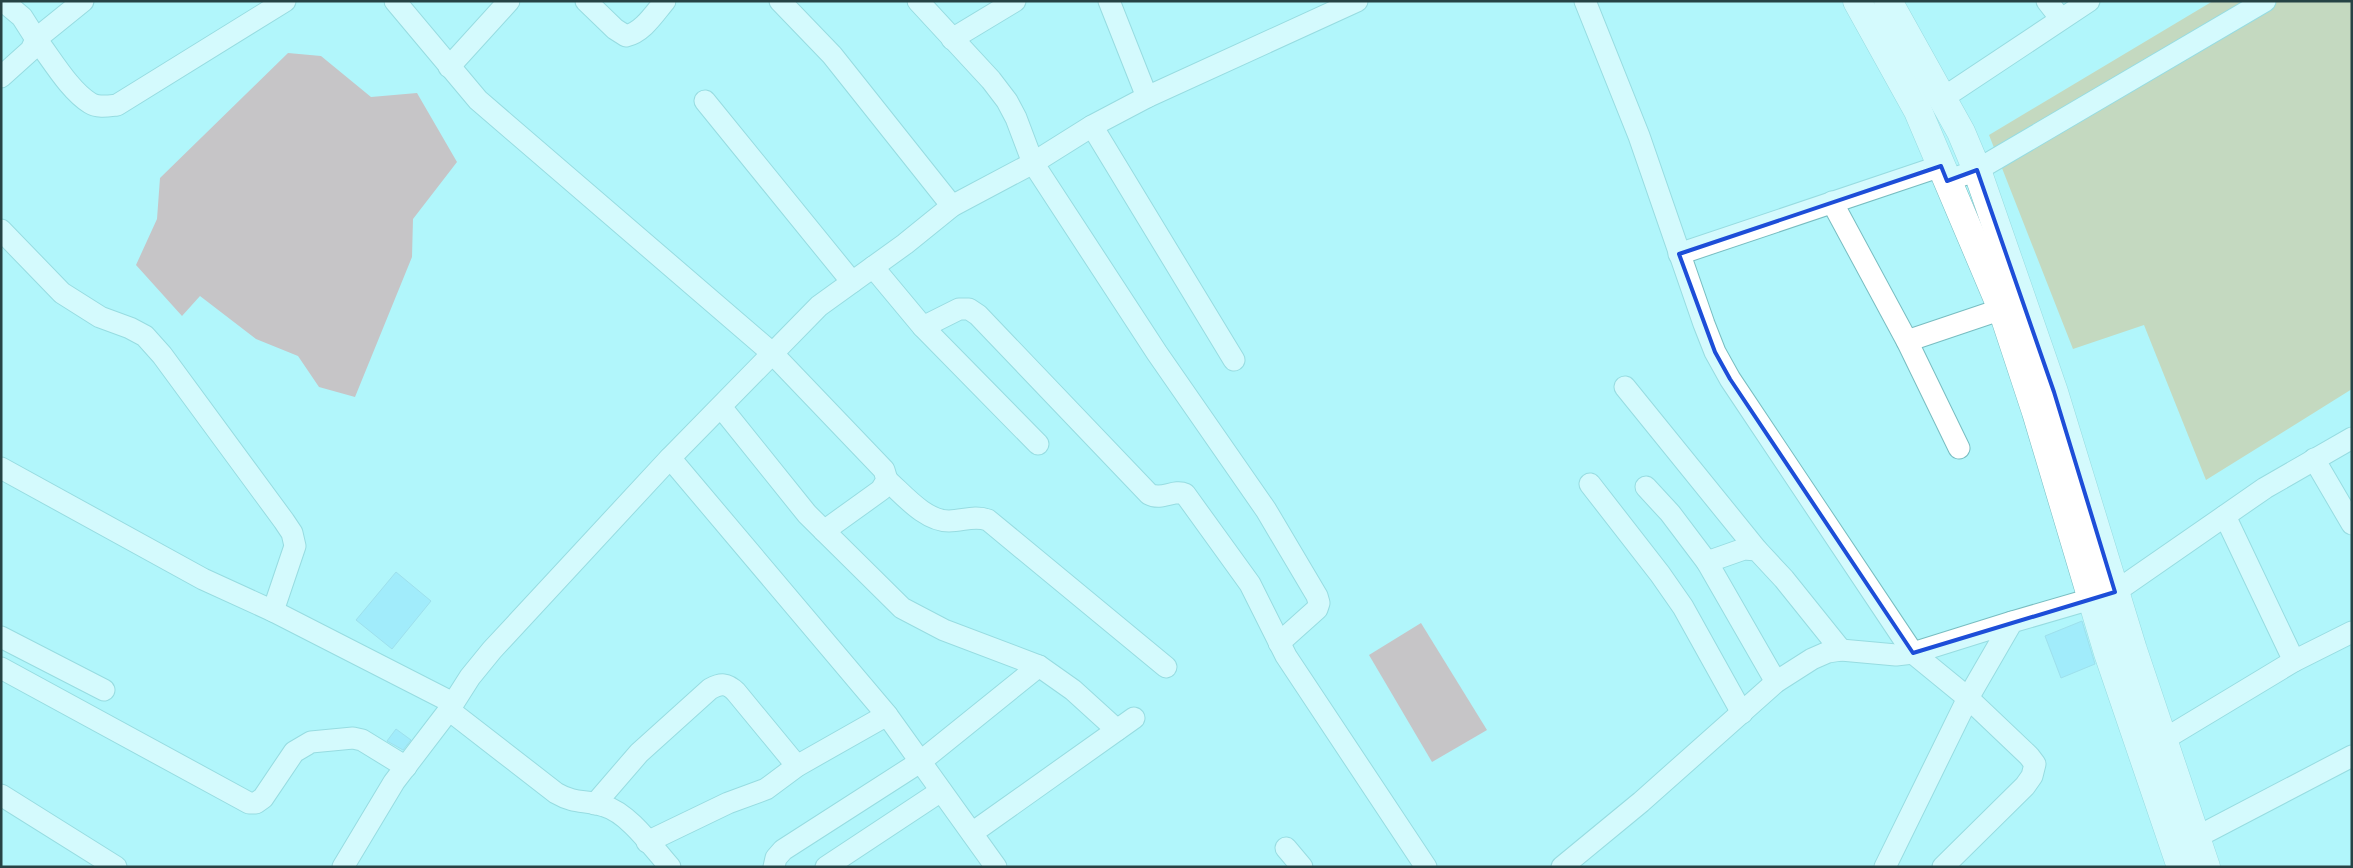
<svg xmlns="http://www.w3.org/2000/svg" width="2353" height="868" viewBox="0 0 2353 868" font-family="'Work Sans',sans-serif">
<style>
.green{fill:#dbb778}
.water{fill:#e18988}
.building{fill:#8edffa;stroke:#87c5da}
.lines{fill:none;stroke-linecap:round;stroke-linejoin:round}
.minor-casing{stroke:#78bdc1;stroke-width:23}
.major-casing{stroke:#78bdc1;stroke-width:29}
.minor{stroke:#fff;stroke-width:21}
.major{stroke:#fff;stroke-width:28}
.marked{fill:none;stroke:#1d4ed8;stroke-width:4;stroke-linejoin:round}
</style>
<rect width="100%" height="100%" fill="#b1f6fb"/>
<polygon class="green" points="2213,1 2352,1 2352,389 2206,480 2144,325 2073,349 1989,135"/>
<g class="water">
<polygon points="288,53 321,56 371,97 417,93 457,162 413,219 412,257 355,397 319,387 298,356 256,339 200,296 182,316 136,265 157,219 160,178"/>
<polygon points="1421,623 1487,730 1432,762 1369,655"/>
</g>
<g class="building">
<polygon points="396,572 431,601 392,649 356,620"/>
<polygon points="2082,621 2095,664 2061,678 2045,636"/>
<polygon points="396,729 411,740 403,750 387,741"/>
</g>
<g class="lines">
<defs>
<g id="minor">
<path d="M 83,1 L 36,39 C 51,58 69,90 90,103 C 98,108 108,106 117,105 L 285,1"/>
<polyline points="395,1 478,100 772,353 884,470 887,480 881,490 824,531"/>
<path d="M 586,1 L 615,29 L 626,36 C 643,32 654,14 665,1"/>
<polyline points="780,1 832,55 952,206"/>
<polyline points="918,1 991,80 1007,101 1016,118 1033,163 1157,353 1266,510 1317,596 1319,603 1317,609 1279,643"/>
<polyline points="1109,1 1147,97"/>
<polyline points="1585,1 1639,136 1704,324 1715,352 1730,379 1913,653 1968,698 2029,756 2035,764 2032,776 2025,786 1943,867"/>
<polyline points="2047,1 2061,19"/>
<polyline points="952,39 1015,1"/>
<polyline points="449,67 509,1"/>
<polyline points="1,77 31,50 36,39 22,17 3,1"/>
<polyline points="1943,98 2089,1"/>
<polyline points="705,101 852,282"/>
<polyline points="1092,126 1234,360"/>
<polyline points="1947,181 1977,170 2265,1"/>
<polyline points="1832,202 1907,341 1959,448"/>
<polyline points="1,230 62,293 100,317 130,328 145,336 162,355 284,521 292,533 295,546 273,611"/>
<polyline points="1679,254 1941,166"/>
<path d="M 873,267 L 923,327 L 959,309 L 969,309 L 978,315 L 1149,494 C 1162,501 1174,489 1185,494 L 1250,584 L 1286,656 L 1426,867"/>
<polyline points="923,327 1038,444"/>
<polyline points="1907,341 2002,309"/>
<polyline points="1625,387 1757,550"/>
<polyline points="721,407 807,514 902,608 944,630 1039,666 1073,690 1117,730"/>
<polyline points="670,458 887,715"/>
<polyline points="2314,459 2352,524"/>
<polyline points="1,468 203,579 273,611 453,703"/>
<path d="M 887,480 C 904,495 925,521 949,521 C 963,521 974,515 988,520 L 1166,667"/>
<polyline points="1590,484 1660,574 1683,607 1742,713"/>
<polyline points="1646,487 1670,513 1707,562 1776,682"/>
<polyline points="2225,516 2294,661"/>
<polyline points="1707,562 1744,549 1757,550 1784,579 1841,650"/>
<polyline points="1,637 104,690"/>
<polyline points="1,668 249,803 256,803 263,798 294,752 311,742 353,738 362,740 406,767"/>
<path d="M 449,710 L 556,793 C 577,805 584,799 604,806 C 629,813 653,848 670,867"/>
<polyline points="2163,740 2294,661 2352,632"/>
<polyline points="1,795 116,867"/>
<path d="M 595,804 L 639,753 L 710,689 C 721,683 727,683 736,692 L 797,766"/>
<polyline points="972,833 1134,718"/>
<polyline points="2197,837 2352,756"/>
<polyline points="647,842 728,803 766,789 797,766 887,715 996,867"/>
<polyline points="1286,848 1302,867"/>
<polyline points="343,867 394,782 449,710 470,677 492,650 670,458 819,306 905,244 952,206 1033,163 1092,126 1147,97 1357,1"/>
<polyline points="774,867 776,858 783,850 920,762 1039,666"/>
<polyline points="826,867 941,791"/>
<polyline points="1562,867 1641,802 1776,682 1812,659 1828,652 1841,650 1896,655 1913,653 2012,622"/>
<polyline points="1885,867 1968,698 2012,622 2115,592 2265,488 2352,438"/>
</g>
<g id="major">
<polyline points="1857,1 1918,111 2002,309 2036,412 2108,653 2181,867"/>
<polyline points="1888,1 1961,132 1977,170 2054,392 2133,650 2206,867"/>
</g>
</defs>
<use href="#minor" class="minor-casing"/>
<use href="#major" class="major-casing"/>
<use href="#minor" class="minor"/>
<use href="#major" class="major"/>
</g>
<path d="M0 0H2353V868H0ZM 1941,166 L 1947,181 L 1977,170 L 2054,392 L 2115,592 L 1913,653 L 1730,379 L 1715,352 L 1679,254 Z" fill="#b1f6fb" fill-opacity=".55" fill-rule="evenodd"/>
<path class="marked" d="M 1941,166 L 1947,181 L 1977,170 L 2054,392 L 2115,592 L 1913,653 L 1730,379 L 1715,352 L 1679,254 Z"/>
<rect width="2353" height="868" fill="none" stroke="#264345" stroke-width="5"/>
</svg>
